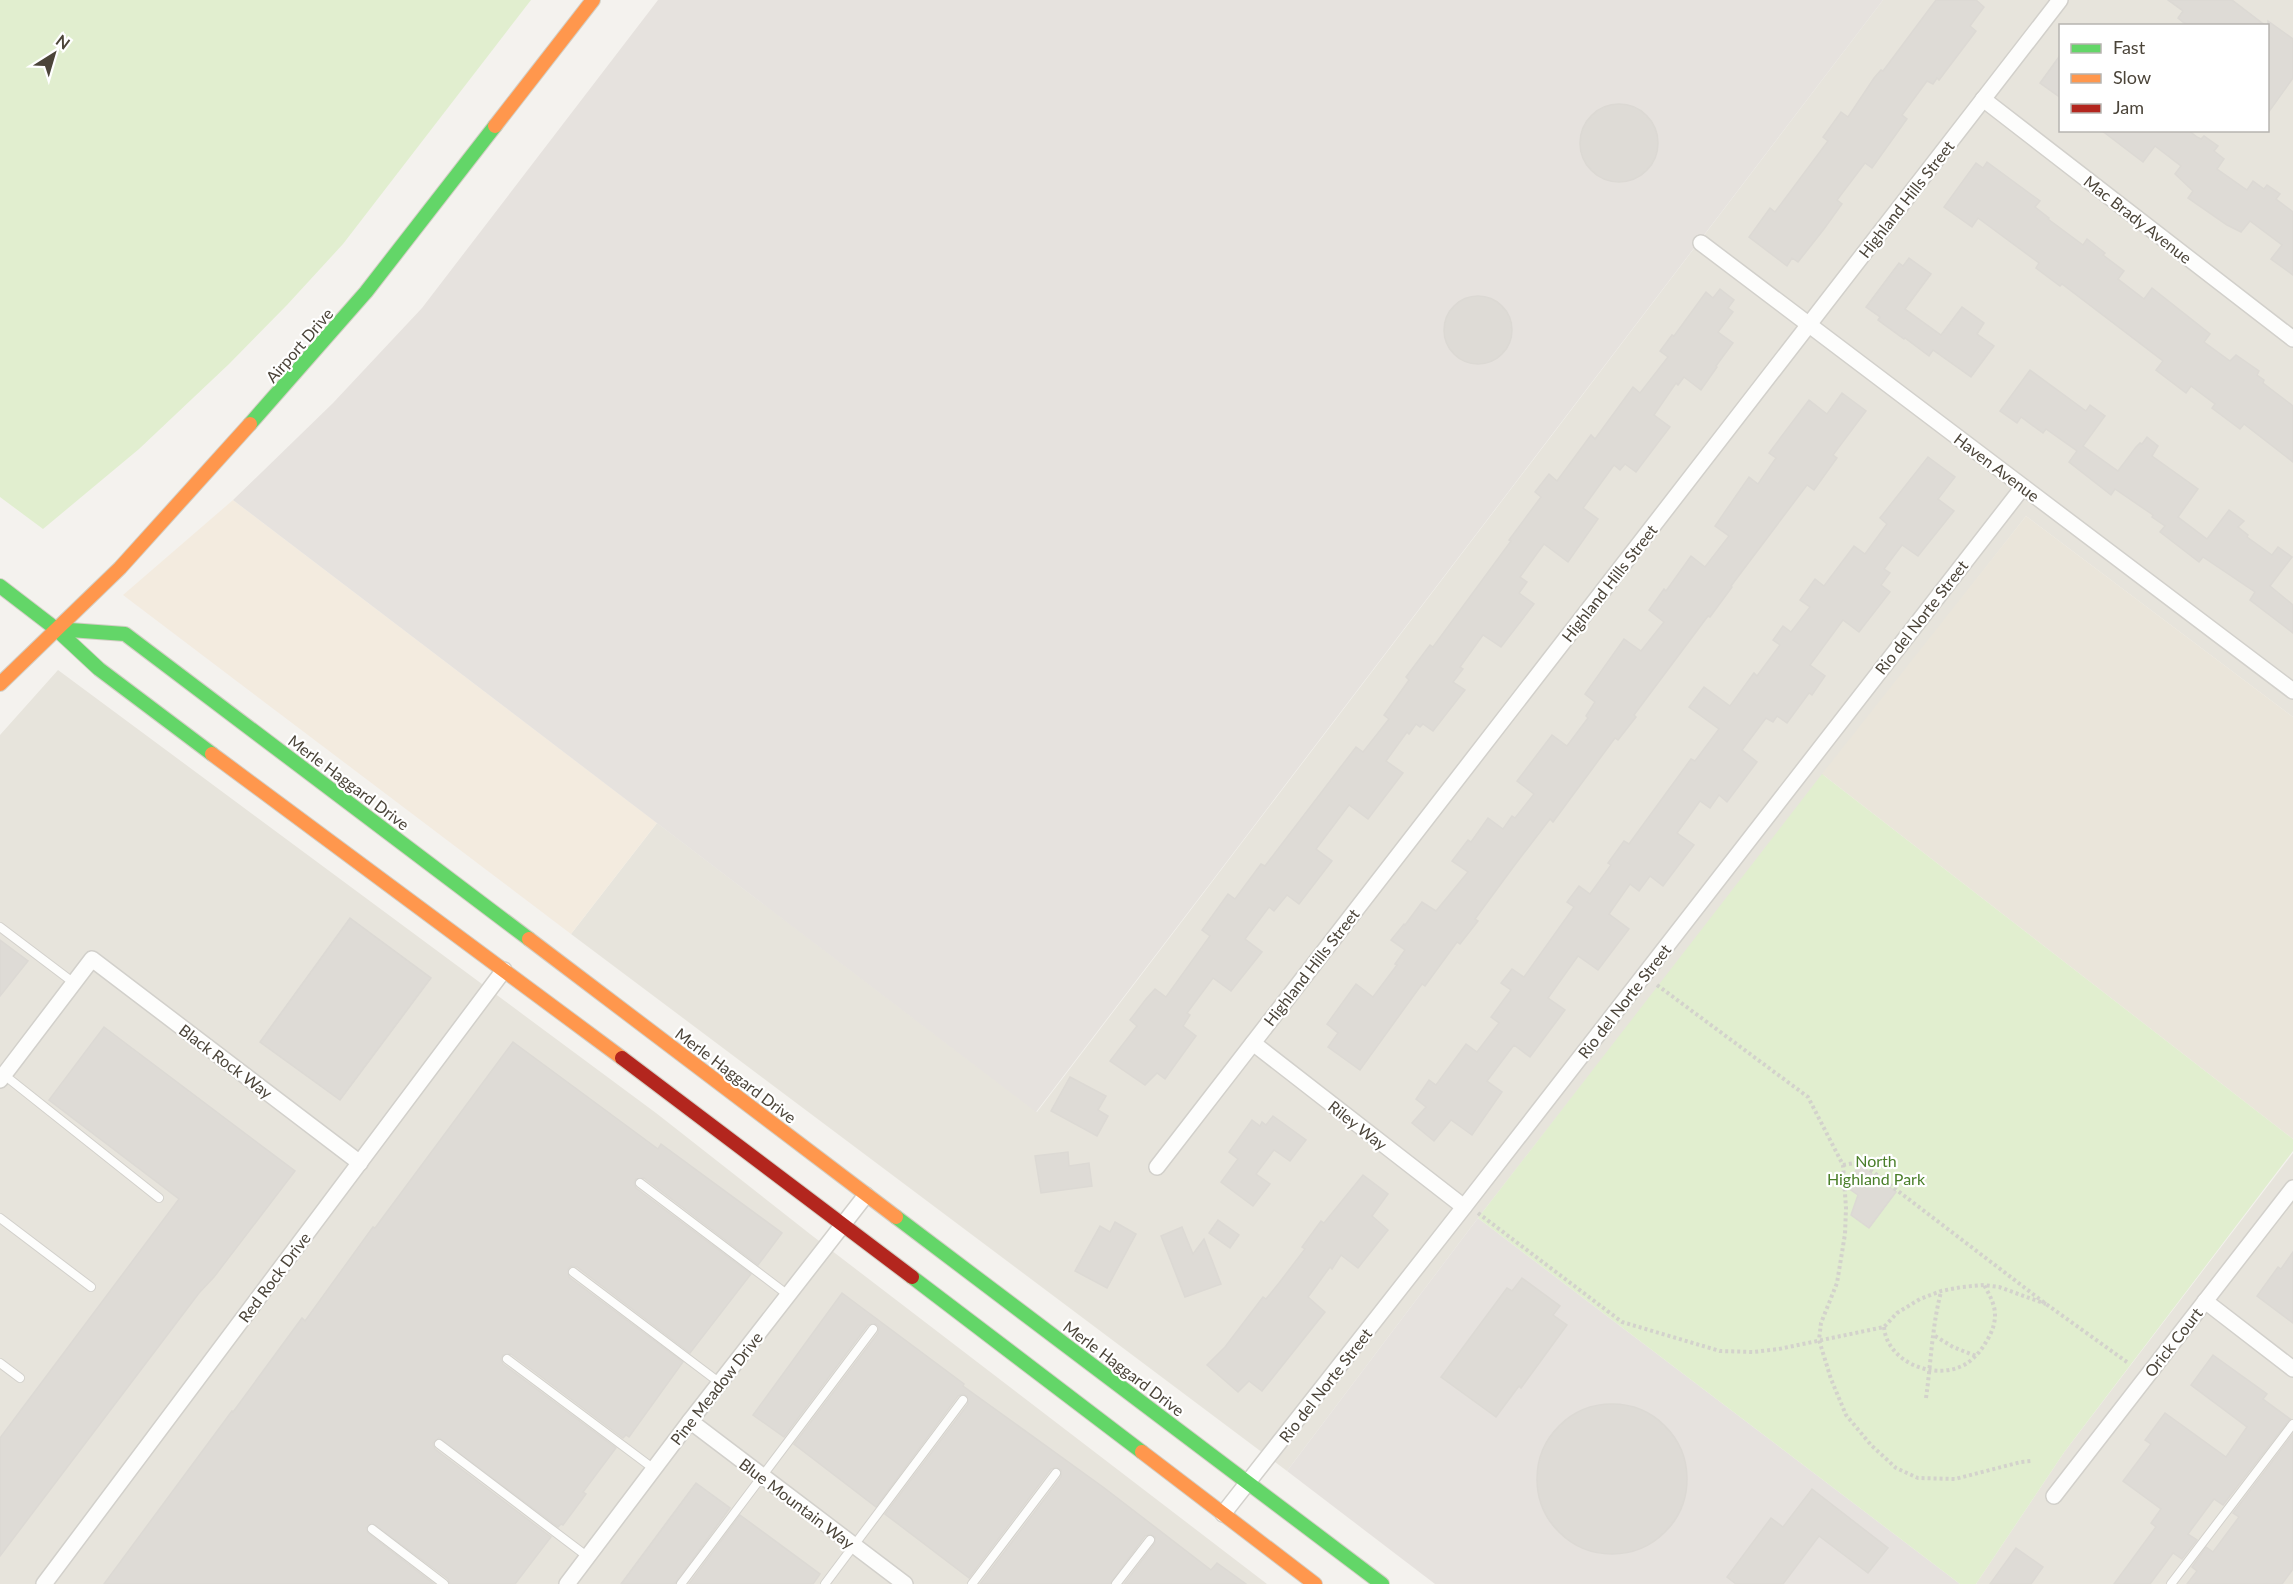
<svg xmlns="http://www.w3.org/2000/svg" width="2293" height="1584" viewBox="0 0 2293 1584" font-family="Lato,sans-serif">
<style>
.residential{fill:#e7e4dc;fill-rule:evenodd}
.commercial{fill:#f3ebdf}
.industrial{fill:#e6e2de}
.education{fill:#eae5da}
.green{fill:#e1eecf}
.building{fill:#dedbd6;stroke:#dcd9d4;stroke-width:1.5}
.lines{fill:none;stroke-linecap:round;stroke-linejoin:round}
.lane-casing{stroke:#d2d0cb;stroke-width:10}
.street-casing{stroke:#d2d0cb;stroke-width:18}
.fast-casing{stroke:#d3cfc5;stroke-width:16}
.slow-casing{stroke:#d3cfc5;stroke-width:16}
.jam-casing{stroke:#d3cfc5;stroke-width:16}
.path{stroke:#d3d2cc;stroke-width:4;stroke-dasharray:3 3;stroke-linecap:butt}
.lane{stroke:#fdfdfc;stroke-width:8}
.street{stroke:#fdfdfc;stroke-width:15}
.fast{stroke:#63d668;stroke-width:14}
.slow{stroke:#ff974d;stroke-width:14}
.jam{stroke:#b3261e;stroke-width:14}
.labels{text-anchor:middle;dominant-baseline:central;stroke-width:4.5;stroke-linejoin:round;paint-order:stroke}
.street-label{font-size:16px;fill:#4b4439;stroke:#fff}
.park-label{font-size:16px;fill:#4a7f2a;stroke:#fff}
</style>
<rect width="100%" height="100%" fill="#f4f2ee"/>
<g class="residential">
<path d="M 1883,0 L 2293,0 L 2293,717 L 2026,516 L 1478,1218 L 1287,1471 L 571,934 L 657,823 L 1037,1112 ZM 2060,26 L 2268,26 L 2268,130 L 2060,130 Z"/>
<polygon points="58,670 656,1113 810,1234 1267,1584 0,1584 0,735"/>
<polygon points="2293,1153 2293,1584 1976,1584 2065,1451"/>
</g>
<polygon class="commercial" points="233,500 657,823 571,934 123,595"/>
<g class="industrial">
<polygon points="658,0 1883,0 1036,1112 233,500 333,403 422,308"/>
<polygon points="1478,1218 1960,1584 1435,1584 1287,1471"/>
</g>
<polygon class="education" points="2026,516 2293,717 2293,1139 1822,774"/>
<g class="green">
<polygon points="0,0 531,0 343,244 287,305 229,364 139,449 43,529 0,497"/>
<polygon points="1822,774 2293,1139 2293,1151 2065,1451 1976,1584 1960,1584 1478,1218"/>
</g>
<g class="building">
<polygon points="1936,0 1976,0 1984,7 1970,26 1976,31 1939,80 1937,78 1933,84 1927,81 1902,115 1907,119 1872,168 1865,163 1837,200 1842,204 1824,229 1798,262 1792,258 1787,266 1749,237 1770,208 1775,212 1828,141 1823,137 1841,112 1848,117 1874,78 1881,70 1883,71"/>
<polygon points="2168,0 2232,0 2266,26 2188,26 2178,18 2183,11"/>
<polygon points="2268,21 2293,39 2293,78 2268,113"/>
<polygon points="2061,54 2061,98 2040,83"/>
<circle cx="1619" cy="143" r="39"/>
<polygon points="2101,130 2188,130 2197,137 2201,139 2204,136 2218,146 2214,151 2224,159 2217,169 2247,190 2253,181 2264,189 2267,185 2280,194 2276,199 2293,212 2293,275 2271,259 2282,245 2250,221 2241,232 2227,225 2188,198 2193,191 2175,174 2181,166 2155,146 2143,162"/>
<polygon points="1987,162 2040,201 2035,207 2049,218 2048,219 2083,245 2087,239 2105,253 2103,255 2124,271 2118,279 2144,299 2152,288 2210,334 2204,342 2230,361 2236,355 2259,371 2257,375 2264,380 2263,383 2293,406 2293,462 2244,424 2240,429 2212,408 2215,404 2191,386 2186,393 2156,370 2163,361 2062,284 2060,286 2036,268 2039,263 1978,218 1972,227 1944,207 1976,163 1983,168"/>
<polygon points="1909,258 1931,274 1905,309 1941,335 1962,307 1984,323 1977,334 1994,346 1971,377 1933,350 1929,356 1905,338 1904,339 1878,320 1880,317 1866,307 1899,263 1903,266"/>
<polygon points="1720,289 1734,300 1728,308 1733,312 1718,332 1733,343 1716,366 1717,367 1701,390 1684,377 1678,385 1676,383 1654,415 1670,427 1636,472 1625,464 1620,470 1614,465 1583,508 1598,519 1568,562 1544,544 1520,577 1527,582 1519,593 1534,604 1501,647 1483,635 1460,667 1463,669 1453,682 1465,690 1433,731 1423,724 1420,727 1416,724 1409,734 1407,732 1386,761 1403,773 1368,819 1349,805 1316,849 1332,861 1299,904 1287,895 1274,911 1269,907 1245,939 1262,952 1231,991 1213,978 1187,1013 1190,1015 1183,1026 1196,1036 1165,1079 1157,1073 1145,1085 1110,1061 1137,1026 1130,1020 1146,999 1155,989 1166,997 1210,936 1202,930 1228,894 1235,899 1261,864 1265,866 1356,747 1363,752 1389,719 1384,715 1409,680 1406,677 1430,645 1433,647 1511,541 1509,540 1541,497 1535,492 1549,474 1557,481 1591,435 1595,439 1633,387 1640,393 1668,357 1660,351 1672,335 1674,336 1706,292 1713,298"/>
<circle cx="1478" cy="330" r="34"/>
<polygon points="2030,370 2086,411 2090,405 2105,416 2083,446 2118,471 2136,447 2140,443 2142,444 2147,437 2158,446 2152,456 2198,489 2178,517 2207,539 2229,510 2244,521 2238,527 2248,535 2247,537 2272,555 2278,547 2292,557 2270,586 2293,605 2293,633 2250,600 2255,592 2203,557 2199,562 2160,532 2165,526 2152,517 2153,515 2115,489 2111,495 2069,462 2077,451 2046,429 2043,433 2021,417 2017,423 2000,411"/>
<polygon points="1842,393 1866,411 1833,455 1837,458 1814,490 1807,485 1731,586 1732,587 1710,617 1708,616 1634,715 1636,717 1618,740 1615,738 1553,822 1550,819 1514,866 1475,919 1478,921 1460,944 1457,942 1425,986 1422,984 1360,1070 1328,1047 1338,1033 1327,1024 1356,984 1373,997 1397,965 1395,964 1405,950 1391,940 1404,924 1405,925 1422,902 1436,911 1468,872 1452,861 1468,840 1471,842 1488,818 1503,829 1512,816 1515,818 1534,794 1517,781 1552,735 1567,746 1588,718 1586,716 1595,702 1585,694 1624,639 1641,651 1664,622 1649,610 1664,589 1666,591 1691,556 1705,567 1729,536 1715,526 1749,477 1758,484 1776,458 1769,453 1809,400 1827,414"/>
<polygon points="1928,457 1955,477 1938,499 1954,511 1918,556 1902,545 1884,569 1890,573 1881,585 1890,592 1859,632 1843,620 1810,665 1825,676 1812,695 1809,693 1787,723 1777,716 1773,722 1766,718 1742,750 1757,762 1727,802 1719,795 1710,808 1700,801 1677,833 1694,845 1663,886 1650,876 1639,891 1630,884 1609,914 1629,929 1598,970 1578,956 1548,998 1565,1010 1530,1057 1514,1045 1487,1081 1502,1092 1472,1135 1451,1120 1434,1141 1412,1123 1426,1107 1416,1099 1429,1080 1436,1085 1466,1044 1477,1052 1499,1023 1491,1017 1511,990 1501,983 1512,969 1524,977 1574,907 1567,902 1579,886 1590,894 1611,865 1608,863 1624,841 1629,844 1691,759 1695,761 1719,729 1689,707 1704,687 1730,706 1754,673 1757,676 1780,645 1773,640 1783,626 1791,632 1810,607 1800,600 1815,579 1824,586 1854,546 1865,554 1887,524 1880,518"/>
<polygon points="350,918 431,978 340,1100 260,1042"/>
<polygon points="0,940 28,961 0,996"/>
<polygon points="104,1027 295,1171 214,1277 199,1293 0,1556 0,1438 179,1199 49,1100"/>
<polygon points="513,1042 658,1149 661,1144 782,1233 758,1265 644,1178 636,1179 634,1183 636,1188 751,1274 690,1353 577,1267 571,1266 568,1269 569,1277 683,1362 629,1437 626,1435 623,1438 511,1354 503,1355 501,1359 503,1364 616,1448 583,1492 586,1494 563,1525 561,1524 558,1527 439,1438 433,1443 435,1449 551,1537 515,1584 450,1584 448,1579 372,1523 366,1528 368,1533 434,1584 104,1584 232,1411 233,1412 302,1318 305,1321 373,1227 375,1228"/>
<polygon points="1070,1077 1106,1096 1098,1110 1108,1116 1097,1136 1051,1111"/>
<polygon points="1273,1116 1306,1140 1290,1161 1274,1150 1256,1174 1270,1184 1253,1206 1221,1182 1238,1159 1229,1152 1252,1120 1260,1126 1262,1122 1266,1125"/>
<polygon points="1068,1152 1069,1166 1089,1163 1092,1186 1041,1193 1035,1156"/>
<polygon points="1860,1165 1896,1192 1869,1228 1851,1215 1858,1195 1845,1186"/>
<polygon points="1363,1175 1388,1194 1372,1216 1388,1230 1358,1268 1341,1255 1332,1269 1330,1267 1308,1297 1325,1312 1262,1391 1249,1381 1238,1392 1207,1365 1225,1347 1263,1297 1266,1299 1279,1283 1305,1249 1302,1247 1321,1221 1324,1223"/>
<polygon points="1218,1220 1239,1235 1230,1248 1209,1233"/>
<polygon points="1115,1222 1136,1234 1107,1288 1075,1271 1100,1226 1110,1232"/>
<polygon points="1182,1227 1193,1254 1204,1239 1221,1284 1185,1297 1161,1236"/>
<polygon points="2293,1252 2293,1323 2257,1296 2278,1267 2281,1269"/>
<polygon points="1522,1278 1560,1306 1553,1315 1567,1325 1521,1388 1519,1386 1496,1417 1441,1377 1507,1288 1512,1291"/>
<polygon points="842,1293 964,1384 963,1386 1103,1487 1211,1570 1217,1563 1246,1584 1124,1584 1155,1543 1155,1537 1150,1534 1145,1536 1110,1584 980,1584 1061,1477 1061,1470 1056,1467 1051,1469 969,1578 885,1514 968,1404 967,1396 963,1394 958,1396 876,1507 794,1444 878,1333 879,1327 876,1324 868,1325 784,1437 753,1415"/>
<polygon points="2213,1355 2267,1394 2263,1399 2290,1419 2223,1505 2214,1499 2188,1534 2197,1540 2182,1559 2173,1553 2150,1584 2114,1584 2156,1527 2151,1523 2161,1509 2123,1481 2151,1444 2145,1440 2165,1413 2226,1457 2247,1427 2191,1385"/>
<circle cx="1612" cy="1479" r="75"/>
<polygon points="2293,1434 2293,1569 2282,1584 2187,1584 2197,1571 2192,1567 2206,1547 2213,1552 2239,1517 2233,1513"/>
<polygon points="696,1483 730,1508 675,1584 621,1584"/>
<polygon points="1812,1489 1888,1548 1868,1573 1819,1536 1783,1584 1736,1584 1727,1577 1771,1518 1783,1527"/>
<polygon points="740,1515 820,1574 813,1584 689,1584"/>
<polygon points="2016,1548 2043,1567 2031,1584 1990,1584"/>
</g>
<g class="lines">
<defs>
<g id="lane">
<polyline points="0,927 74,983"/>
<polyline points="3,1074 159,1198"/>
<polyline points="640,1183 788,1295"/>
<polyline points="0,1218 91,1287"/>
<polyline points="573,1272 720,1383"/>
<polyline points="507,1359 654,1469"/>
<polyline points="0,1363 20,1378"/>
<polyline points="439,1444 588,1557"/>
<polyline points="372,1529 444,1584"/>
<polyline points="681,1584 873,1329"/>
<polyline points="825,1584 963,1400"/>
<polyline points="972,1584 1056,1473"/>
<polyline points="1116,1584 1150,1540"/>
<polyline points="2171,1584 2293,1424"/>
</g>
<g id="street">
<polyline points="1983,99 2293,339"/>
<polyline points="1701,243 2293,691"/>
<polyline points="1253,1043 1464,1207"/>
<polyline points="0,1080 92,959 360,1163"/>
<polyline points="1157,1167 2060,0"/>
<polyline points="2205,1301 2293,1369"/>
<polyline points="690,1421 905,1584"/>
<polyline points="2054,1496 2293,1188"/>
<polyline points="1223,1514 1464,1207 2023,487"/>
<polyline points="44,1584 504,970"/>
<polyline points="567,1584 690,1421 866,1195"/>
</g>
<g id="fast">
<polyline points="250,424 366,292 495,126"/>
<polyline points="0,586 56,629 99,669 212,754"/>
<polyline points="56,629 125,634 529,939"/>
<polyline points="896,1217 1382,1584"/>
<polyline points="912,1277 1142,1452"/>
</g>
<g id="slow">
<polyline points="495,126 593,0"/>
<polyline points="0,684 120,568 250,424"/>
<polyline points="212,754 622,1058"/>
<polyline points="529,939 896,1217"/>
<polyline points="1142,1452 1315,1584"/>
</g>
<polyline id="jam" points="622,1058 912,1277"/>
</defs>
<use href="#lane" class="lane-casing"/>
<use href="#street" class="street-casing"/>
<use href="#fast" class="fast-casing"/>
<use href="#slow" class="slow-casing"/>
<use href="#jam" class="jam-casing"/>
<g class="path">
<polyline points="1657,985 1808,1097 1843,1165 1846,1208 1845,1234 1837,1283 1821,1323 1819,1340 1831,1379 1846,1415 1871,1445 1896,1468 1918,1478 1955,1479 2021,1462 2031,1461"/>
<polyline points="1843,1165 1860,1162 2046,1304 2127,1362"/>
<polyline points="1478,1213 1622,1322 1720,1351 1753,1352 1779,1349 1884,1327 1897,1313 1920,1299 1941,1291 1962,1287 1984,1285 1999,1287 2046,1304"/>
<path d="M 1884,1327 C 1887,1362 1934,1381 1964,1365 C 1973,1360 1981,1351 1986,1342 C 1993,1331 1997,1319 1994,1307 C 1992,1299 1988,1292 1984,1285"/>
<polyline points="1935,1336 1953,1347 1976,1356"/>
<path d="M 1926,1398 C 1931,1363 1932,1326 1941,1292"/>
</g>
<use href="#lane" class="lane"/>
<use href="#street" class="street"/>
<use href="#fast" class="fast"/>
<use href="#slow" class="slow"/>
<use href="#jam" class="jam"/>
</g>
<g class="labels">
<g class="street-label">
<text transform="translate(1906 199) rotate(-52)">Highland Hills Street</text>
<text transform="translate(2138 219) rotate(38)">Mac Brady Avenue</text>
<text transform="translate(299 345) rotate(-49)">Airport Drive</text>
<text transform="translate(1997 467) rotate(37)">Haven Avenue</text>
<text transform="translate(1609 583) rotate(-52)">Highland Hills Street</text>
<text transform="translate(1921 617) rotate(-52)">Rio del Norte Street</text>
<text transform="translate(349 782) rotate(37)">Merle Haggard Drive</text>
<text transform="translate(1311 967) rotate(-52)">Highland Hills Street</text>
<text transform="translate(1624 1001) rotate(-52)">Rio del Norte Street</text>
<text transform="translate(226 1061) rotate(37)">Black Rock Way</text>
<text transform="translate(736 1075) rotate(37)">Merle Haggard Drive</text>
<text transform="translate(1358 1125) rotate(38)">Riley Way</text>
<text transform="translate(274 1277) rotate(-53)">Red Rock Drive</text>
<text transform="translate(2173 1342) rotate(-52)">Orick Court</text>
<text transform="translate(1124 1368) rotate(37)">Merle Haggard Drive</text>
<text transform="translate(1325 1385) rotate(-52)">Rio del Norte Street</text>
<text transform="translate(716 1388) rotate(-52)">Pine Meadow Drive</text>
<text transform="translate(797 1503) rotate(37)">Blue Mountain Way</text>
</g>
<g class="park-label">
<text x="1876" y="1160">North<tspan x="1876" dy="18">Highland Park</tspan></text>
</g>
</g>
<rect x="2059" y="24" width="210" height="108" fill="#ffffff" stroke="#b7b4b0" stroke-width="1.5"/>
<rect x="2071" y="44" width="30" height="9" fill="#63d668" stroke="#b7b4b0" stroke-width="1.5"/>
<text x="2113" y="54" font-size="18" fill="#4b4439">Fast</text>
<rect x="2071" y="74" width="30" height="9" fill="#ff974d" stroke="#b7b4b0" stroke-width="1.5"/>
<text x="2113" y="84" font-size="18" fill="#4b4439">Slow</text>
<rect x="2071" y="104" width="30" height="9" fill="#b3261e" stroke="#b7b4b0" stroke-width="1.5"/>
<text x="2113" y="114" font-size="18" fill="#4b4439">Jam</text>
<g transform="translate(54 54) rotate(37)" stroke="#ffffff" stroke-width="4.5" paint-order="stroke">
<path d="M0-4.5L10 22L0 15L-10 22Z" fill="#4b4439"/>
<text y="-9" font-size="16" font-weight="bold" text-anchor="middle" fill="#4b4439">N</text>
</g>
</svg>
